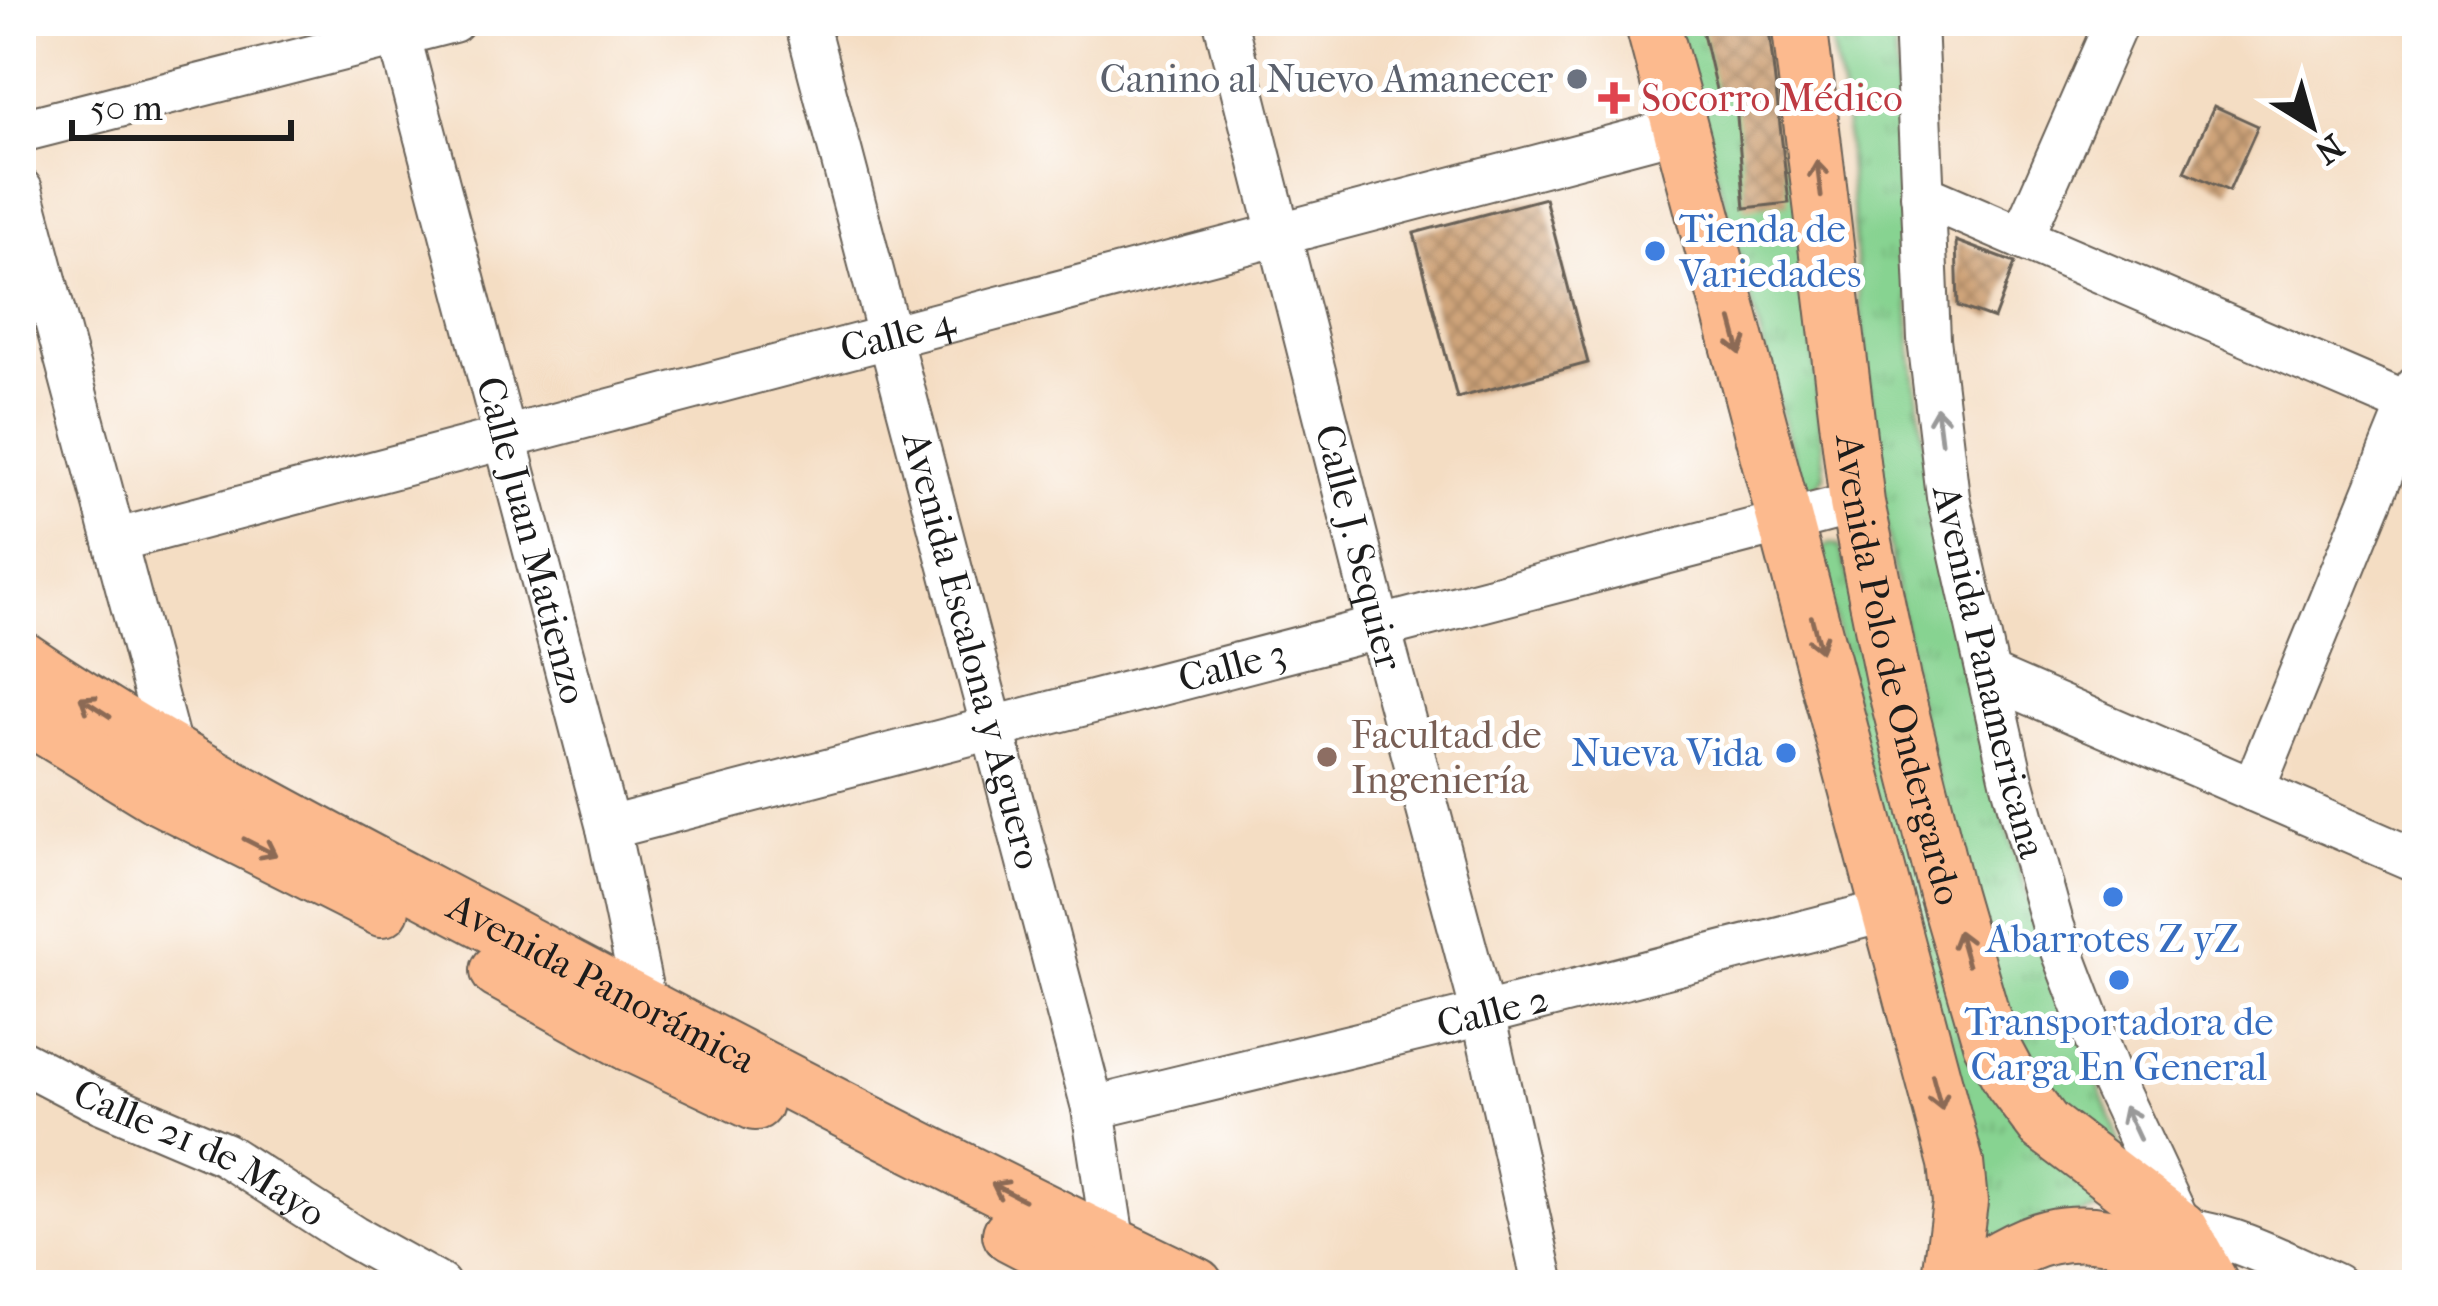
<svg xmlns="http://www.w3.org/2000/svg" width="2438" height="1306" viewBox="0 0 2438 1306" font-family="'IM FELL French Canon',serif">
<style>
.grass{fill:url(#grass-tufts);stroke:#527856;stroke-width:3}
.building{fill:url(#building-cross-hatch)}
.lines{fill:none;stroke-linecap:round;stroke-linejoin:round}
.minor-casing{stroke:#686056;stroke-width:46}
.major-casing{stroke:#686056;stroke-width:58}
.minor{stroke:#fff;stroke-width:42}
.major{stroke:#fcba8e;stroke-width:54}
.oneway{stroke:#8c6b55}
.oneway2{stroke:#999}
.worship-dot{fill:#6b7280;stroke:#fff;stroke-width:4.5}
.health-dot{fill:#e0444e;stroke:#fff;stroke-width:4.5}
.shop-dot{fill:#3f7fe0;stroke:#fff;stroke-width:4.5}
.education-dot{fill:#8d6e63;stroke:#fff;stroke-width:4.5}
.labels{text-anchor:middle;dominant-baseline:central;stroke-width:10;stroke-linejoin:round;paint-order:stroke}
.worship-label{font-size:39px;fill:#5b616d;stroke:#fff;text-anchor:end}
.health-label{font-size:39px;fill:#be3a42;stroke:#fff;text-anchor:start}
.shop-label{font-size:39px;fill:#366cbe;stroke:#fff}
.street-label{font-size:39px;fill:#1c1c1c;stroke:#fff}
.education-label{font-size:39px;fill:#785e54;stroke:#fff;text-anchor:start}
</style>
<defs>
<pattern id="grass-tufts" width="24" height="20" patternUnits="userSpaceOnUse" patternTransform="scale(3)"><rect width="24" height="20" fill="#87d391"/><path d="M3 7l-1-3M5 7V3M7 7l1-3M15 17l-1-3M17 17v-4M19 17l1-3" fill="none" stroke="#74b57c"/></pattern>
<pattern id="building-cross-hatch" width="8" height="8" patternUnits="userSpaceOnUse" patternTransform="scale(3)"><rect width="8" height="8" fill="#cfa47a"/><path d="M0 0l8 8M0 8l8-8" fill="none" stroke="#a78563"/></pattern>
</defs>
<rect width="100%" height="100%" fill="#fff"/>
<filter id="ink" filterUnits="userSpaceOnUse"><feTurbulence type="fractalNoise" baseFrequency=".00833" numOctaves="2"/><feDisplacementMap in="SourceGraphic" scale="24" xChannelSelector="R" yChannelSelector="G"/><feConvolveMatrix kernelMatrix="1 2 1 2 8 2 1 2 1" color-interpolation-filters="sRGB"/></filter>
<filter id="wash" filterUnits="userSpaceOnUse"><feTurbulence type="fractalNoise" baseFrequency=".004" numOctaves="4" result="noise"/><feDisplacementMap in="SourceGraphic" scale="48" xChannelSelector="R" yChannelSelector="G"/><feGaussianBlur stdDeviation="2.7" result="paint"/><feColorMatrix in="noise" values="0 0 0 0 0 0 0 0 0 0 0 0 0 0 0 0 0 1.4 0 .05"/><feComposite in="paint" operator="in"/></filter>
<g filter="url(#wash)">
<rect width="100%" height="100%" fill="#f4ddc3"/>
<g class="grass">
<polygon points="1675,21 1775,21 1791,93 1825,475 1816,487 1802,489"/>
<polygon points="1826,21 1893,21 1912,355 1936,531 1975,720 2026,891 2126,1159 2081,1129 2033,1078 2003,1013 1917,707 1882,501 1859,299 1844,103"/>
<polygon points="1831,543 1840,546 1974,1057 2110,1207 1974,1242 1819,551"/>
</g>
<g id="blocks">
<g class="building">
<polygon points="1700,21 1768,21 1789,203 1745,208 1735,94 1718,98"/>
<polygon points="2214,106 2258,126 2229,191 2185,171"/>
<polygon points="1545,198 1588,363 1457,398 1414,233"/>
<polygon points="1956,241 2015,263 1994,319 1958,306"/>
</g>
</g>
</g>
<g filter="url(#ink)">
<use href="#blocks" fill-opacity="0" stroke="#686056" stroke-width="3"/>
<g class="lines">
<defs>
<g id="minor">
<path id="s1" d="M 395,21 L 608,828 L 644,1002 L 636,1025"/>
<path id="s2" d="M 806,21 L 1093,1108 L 1113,1240 L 1099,1268"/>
<path id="s3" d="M 1225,21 L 1379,627 L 1483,1014 L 1544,1285"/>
<path id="s4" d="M 1915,21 L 1929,339 L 1948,497 L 2012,780 L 2053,927 L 2109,1074 L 2181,1227"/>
<polyline points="21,131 453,21"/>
<polyline points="21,190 171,751 165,768"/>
<polyline points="1922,195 2417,408"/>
<polyline points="2022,238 2117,21"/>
<path id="s5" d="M 117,540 L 1679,129"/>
<polyline points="1988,675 2417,861"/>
<polyline points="2253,790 2417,387"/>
<path id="s6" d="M 608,828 L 1857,503"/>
<path id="s7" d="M 21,1061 L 90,1097 L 224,1154 L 353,1237 L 439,1285"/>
<path id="s8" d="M 1093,1108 L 1483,1014 L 1889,910"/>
<path d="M 2161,1230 C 2221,1226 2282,1262 2335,1285"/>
</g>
<g id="major">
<polyline points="1652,21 1956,1163 1960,1202 1949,1285"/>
<path id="s9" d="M 1799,21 L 1857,503 L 1893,680 L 1947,894 L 1990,1042 L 2011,1081 L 2044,1125 L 2181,1229 L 2212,1285"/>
<path id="s10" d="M 21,658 C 174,762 338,844 502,931 C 731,1053 962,1173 1196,1285"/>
<polyline points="21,713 155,795 382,909"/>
<polyline points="498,971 630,1044 755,1103"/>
<polyline points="1010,1234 1107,1285"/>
<path d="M 1958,1285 C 1985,1267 2016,1245 2049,1237 C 2102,1225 2165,1247 2204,1283"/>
</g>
</defs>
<use href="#minor" class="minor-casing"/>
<use href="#major" class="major-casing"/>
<use href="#minor" class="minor"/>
<use href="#major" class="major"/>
</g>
<defs><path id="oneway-shaft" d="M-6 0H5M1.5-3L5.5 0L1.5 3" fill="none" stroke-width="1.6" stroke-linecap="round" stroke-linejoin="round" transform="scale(3)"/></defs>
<g class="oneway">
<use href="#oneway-shaft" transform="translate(1819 179) rotate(-97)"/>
<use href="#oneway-shaft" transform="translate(1736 337) rotate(75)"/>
<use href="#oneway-shaft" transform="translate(1816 634) rotate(75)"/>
<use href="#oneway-shaft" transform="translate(95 707) rotate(-147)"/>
<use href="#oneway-shaft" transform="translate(260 847) rotate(27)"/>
<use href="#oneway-shaft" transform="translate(1963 948) rotate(-106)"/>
<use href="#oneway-shaft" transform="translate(1937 1093) rotate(75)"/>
<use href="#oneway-shaft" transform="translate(1008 1192) rotate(-153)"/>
</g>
<g class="oneway2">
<use href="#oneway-shaft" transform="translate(1939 425) rotate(-97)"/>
<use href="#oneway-shaft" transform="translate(2132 1123) rotate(-115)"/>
</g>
</g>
<circle class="worship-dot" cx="1577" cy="79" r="12"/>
<path class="health-dot" d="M1608 80h12v12h12v12h-12v12h-12v-12h-12v-12h12z"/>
<g class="shop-dot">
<circle cx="1655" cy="251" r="12"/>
<circle cx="1786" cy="753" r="12"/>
<circle cx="2113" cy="897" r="12"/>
<circle cx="2119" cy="980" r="12"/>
</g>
<circle class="education-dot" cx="1327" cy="757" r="12"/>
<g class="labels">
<g class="worship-label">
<text x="1553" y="79">Canino al Nuevo Amanecer</text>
</g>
<g class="health-label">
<text x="1641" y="98">Socorro Médico</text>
</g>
<g class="shop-label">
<text x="1679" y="229" text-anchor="start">Tienda de<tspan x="1679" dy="45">Variedades</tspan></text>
<text x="1762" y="753" text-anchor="end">Nueva Vida</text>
<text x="2113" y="939">Abarrotes Z yZ</text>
<text x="2119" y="1022">Transportadora de<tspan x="2119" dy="45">Carga En General</tspan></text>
</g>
<g class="street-label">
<text stroke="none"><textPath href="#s5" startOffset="807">Calle 4</textPath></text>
<text stroke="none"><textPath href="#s1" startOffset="537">Calle Juan Matienzo</textPath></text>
<text stroke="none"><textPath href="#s3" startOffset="543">Calle J. Sequier</textPath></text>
<text stroke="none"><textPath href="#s2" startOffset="651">Avenida Escalona y Aguero</textPath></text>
<text stroke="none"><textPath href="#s6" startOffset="645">Calle 3</textPath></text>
<text stroke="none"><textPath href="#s9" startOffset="657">Avenida Polo de Ondergardo</textPath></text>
<text stroke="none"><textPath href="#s4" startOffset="657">Avenida Panamericana</textPath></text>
<text stroke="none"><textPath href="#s10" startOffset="666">Avenida Panorámica</textPath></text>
<text stroke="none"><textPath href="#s8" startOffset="411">Calle 2</textPath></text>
<text stroke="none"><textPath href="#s7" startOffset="201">Calle 21 de Mayo</textPath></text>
</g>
<g class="education-label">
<text x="1351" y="735">Facultad de<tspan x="1351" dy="45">Ingeniería</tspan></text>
</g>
</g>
<rect width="2438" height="1306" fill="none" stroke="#fff" stroke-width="72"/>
<g transform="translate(2312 126) rotate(143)" stroke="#ffffff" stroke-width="9" paint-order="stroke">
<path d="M0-9L21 45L0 30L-21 45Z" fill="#1c1c1c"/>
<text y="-18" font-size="33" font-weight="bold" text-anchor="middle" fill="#1c1c1c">N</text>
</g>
<path d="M72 120v18h219v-18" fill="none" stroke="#1c1c1c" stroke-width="6"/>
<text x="90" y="120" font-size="36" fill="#1c1c1c" stroke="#ffffff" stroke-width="9" paint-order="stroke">50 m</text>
</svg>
